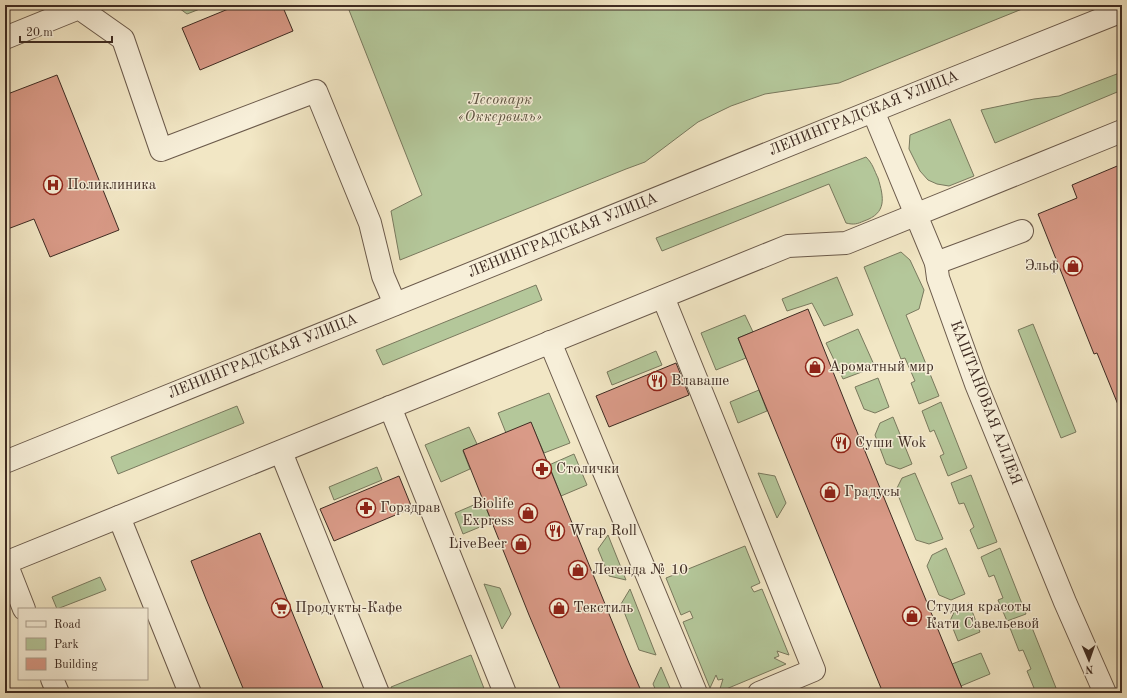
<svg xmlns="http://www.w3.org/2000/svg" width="1127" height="698" viewBox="0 0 1127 698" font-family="'Old Standard TT',serif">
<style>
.green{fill:#b4c79a;stroke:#79795e}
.building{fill:#d99a87;stroke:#3e2b22}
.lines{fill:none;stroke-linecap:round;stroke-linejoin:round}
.minor-casing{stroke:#6b5a4b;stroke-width:24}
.minor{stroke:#f7efd9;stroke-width:22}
.labels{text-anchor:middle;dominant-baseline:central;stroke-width:3;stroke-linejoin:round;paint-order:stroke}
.park-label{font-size:15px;font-style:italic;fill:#5c5240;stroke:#f7efd9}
.street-label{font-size:15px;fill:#3e2b22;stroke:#f7efd9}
.poi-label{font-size:15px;fill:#3e2b22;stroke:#f7efd9;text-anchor:start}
</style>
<rect width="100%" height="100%" fill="#f2e7c5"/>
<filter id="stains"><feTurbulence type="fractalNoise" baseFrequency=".005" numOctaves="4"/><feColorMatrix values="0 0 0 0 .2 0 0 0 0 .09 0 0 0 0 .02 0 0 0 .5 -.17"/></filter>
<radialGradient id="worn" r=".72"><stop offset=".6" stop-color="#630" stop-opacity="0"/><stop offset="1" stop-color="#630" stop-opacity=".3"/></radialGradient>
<g class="green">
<polygon points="175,5 210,5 187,14"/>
<polygon points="347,5 1032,5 839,83 765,94 731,106 698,122 645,162 626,169 400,260 391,211 422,195"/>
<polygon points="1122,72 1122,90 995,143 981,110 1034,99 1059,96"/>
<polygon points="950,119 974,176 949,186 937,184 928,180 920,171 909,149 910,135"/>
<path d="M 866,157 C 873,164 874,170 878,178 C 884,198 887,213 864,221 C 857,224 854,225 846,223 L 829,184 L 662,251 L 656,238 Z"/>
<polygon points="901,252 910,260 924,290 919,309 906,315 939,396 919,404 911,383 915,381 905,358 901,359 864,267"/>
<polygon points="837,277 853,315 824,326 812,303 787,311 782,299"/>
<polygon points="536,285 542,300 383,365 376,350"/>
<polygon points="745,315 753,332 738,338 746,358 716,370 701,333"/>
<polygon points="1033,324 1076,432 1061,438 1018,330"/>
<polygon points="858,329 875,367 843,379 826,343"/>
<polygon points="656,351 662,365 612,385 607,372"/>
<polygon points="878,378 889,407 875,413 864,409 855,387"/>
<polygon points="759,390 767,411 738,423 730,402"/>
<polygon points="549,393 570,443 544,453 531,423 506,433 498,413"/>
<polygon points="941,402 967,468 948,476 940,456 944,454 934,430 930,432 922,411"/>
<polygon points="237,406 244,423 118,474 111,457"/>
<polygon points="893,417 912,464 900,469 886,464 875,435 880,423"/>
<polygon points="469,427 477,444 463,451 470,469 441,482 425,445"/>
<polygon points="574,454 587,485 561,496 549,465"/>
<polygon points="377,467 382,480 334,500 329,487"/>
<polygon points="758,473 775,476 786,503 777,518"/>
<polygon points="915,473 943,539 929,544 916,540 896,490 902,478"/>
<polygon points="971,475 997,542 978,549 970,530 974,527 964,503 959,504 951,483"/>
<polygon points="483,501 492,522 463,534 455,513"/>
<polygon points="608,535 626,580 609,576 598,549"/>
<polygon points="745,546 760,583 751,587 754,592 762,589 789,655 777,651 779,656 774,658 786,664 719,692 723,679 718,680 716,675 710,688 683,622 693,618 690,611 681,615 666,578"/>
<polygon points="946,548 965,594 951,600 939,595 927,566 932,555"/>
<polygon points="1000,548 1026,614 1007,621 998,600 1003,598 994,575 989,577 981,557"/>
<polygon points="100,577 106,590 57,609 52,597"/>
<polygon points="484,584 500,588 511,614 502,629"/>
<polygon points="630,589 656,655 639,650 621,604"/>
<polygon points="969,603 980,632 958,641 950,621 955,610"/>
<polygon points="1029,620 1058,693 1036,693 1027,671 1031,669 1023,650 1019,651 1010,628"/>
<polygon points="981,653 990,674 961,686 952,664"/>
<polygon points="471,655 485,691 480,693 394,693 391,687"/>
<polygon points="661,667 672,693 657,693 653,684"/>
</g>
<g class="building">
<polygon points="238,5 282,5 293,31 200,70 182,28"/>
<polygon points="57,75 119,230 50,257 34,219 5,230 5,95"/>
<polygon points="1122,164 1122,412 1121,412 1097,353 1094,354 1038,214 1077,198 1072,185"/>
<polygon points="808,309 853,422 964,693 883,693 759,390 738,338"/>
<polygon points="676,363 689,395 609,427 596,396"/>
<polygon points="531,422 629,663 642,693 562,693 529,615 463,450"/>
<polygon points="399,476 412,508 334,541 320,509"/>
<polygon points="260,533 325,693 245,693 206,599 191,561"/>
</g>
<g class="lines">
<defs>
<g id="minor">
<polyline points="5,38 79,8 123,39 161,150 316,91 370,223 383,276 395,304"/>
<polyline points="873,111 936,263 938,278 976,384 1065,602 1105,693"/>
<polyline points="936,263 1022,231"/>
<polyline points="663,297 814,670 759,693"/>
<polyline points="550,342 696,693"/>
<polyline points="390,407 505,693"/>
<polyline points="281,452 378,693"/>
<polyline points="5,462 952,79 1122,11"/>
<polyline points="119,517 190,693"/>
<polyline points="5,563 788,246 846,243 1122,131"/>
<polyline points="6,563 24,609"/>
<polyline points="52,679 58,693"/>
</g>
</defs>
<use href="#minor" class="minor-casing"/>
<use href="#minor" class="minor"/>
</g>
<defs>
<symbol id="hospital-ring" viewBox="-11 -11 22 22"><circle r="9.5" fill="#f7efd9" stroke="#8f2418" stroke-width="1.5"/><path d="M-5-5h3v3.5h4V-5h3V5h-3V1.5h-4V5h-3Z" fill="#8f2418"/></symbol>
<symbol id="shop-ring" viewBox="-11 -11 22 22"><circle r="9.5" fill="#f7efd9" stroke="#8f2418" stroke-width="1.5"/><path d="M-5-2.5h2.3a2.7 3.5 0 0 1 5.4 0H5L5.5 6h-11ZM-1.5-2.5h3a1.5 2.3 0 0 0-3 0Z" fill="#8f2418"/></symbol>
<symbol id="restaurant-ring" viewBox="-11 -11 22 22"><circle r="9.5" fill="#f7efd9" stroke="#8f2418" stroke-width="1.5"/><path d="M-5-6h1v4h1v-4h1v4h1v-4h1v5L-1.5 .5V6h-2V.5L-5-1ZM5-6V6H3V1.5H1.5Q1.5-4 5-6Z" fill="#8f2418"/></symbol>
<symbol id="pharmacy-ring" viewBox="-11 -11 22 22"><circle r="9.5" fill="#f7efd9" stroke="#8f2418" stroke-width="1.5"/><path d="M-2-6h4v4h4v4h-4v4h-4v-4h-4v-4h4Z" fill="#8f2418"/></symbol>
<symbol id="supermarket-ring" viewBox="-11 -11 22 22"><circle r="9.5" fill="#f7efd9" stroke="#8f2418" stroke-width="1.5"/><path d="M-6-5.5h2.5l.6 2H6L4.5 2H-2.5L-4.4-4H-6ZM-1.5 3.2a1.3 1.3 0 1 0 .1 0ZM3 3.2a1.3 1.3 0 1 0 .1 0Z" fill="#8f2418"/></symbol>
</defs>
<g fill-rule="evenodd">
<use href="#hospital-ring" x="42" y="174" width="22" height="22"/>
<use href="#shop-ring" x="1062" y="255" width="22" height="22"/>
<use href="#shop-ring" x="804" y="356" width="22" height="22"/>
<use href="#restaurant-ring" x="646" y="370" width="22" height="22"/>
<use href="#restaurant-ring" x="830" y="432" width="22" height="22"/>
<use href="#pharmacy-ring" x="531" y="458" width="22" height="22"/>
<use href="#shop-ring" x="819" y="481" width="22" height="22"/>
<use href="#pharmacy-ring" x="355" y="497" width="22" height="22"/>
<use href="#shop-ring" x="517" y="502" width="22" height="22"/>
<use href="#restaurant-ring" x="544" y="520" width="22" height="22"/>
<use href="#shop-ring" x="510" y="533" width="22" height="22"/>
<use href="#shop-ring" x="567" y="559" width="22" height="22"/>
<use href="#supermarket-ring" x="270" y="597" width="22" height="22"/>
<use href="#shop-ring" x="548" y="597" width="22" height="22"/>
<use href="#shop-ring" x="901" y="605" width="22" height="22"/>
</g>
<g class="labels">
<g class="park-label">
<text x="500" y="100">Лесопарк<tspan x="500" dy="17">«Оккервиль»</tspan></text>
</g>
<g class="street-label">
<text transform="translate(864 114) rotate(-22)">ЛЕНИНГРАДСКАЯ УЛИЦА</text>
<text transform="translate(563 236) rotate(-22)">ЛЕНИНГРАДСКАЯ УЛИЦА</text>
<text transform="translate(263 357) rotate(-22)">ЛЕНИНГРАДСКАЯ УЛИЦА</text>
<text transform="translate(985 403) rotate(69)">КАШТАНОВАЯ АЛЛЕЯ</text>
</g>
<g class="poi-label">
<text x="67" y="185">Поликлиника</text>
<text x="1059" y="266" text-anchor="end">Эльф</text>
<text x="829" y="367">Ароматный мир</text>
<text x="671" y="381">Влаваше</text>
<text x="855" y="443">Суши Wok</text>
<text x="556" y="469">Столички</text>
<text x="844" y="492">Градусы</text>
<text x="514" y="504" text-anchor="end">Biolife<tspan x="514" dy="17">Express</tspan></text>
<text x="380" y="508">Горздрав</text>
<text x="569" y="531">Wrap Roll</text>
<text x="507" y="544" text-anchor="end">LiveBeer</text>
<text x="592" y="570">Легенда № 10</text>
<text x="926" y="607">Студия красоты<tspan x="926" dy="17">Кати Савельевой</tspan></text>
<text x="295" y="608">Продукты-Кафе</text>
<text x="573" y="608">Текстиль</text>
</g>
</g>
<rect width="1127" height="698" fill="none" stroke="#f2e7c5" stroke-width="20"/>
<rect x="6" y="6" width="1115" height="686" fill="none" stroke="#3e2b22" stroke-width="2"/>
<rect x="10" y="10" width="1107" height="678" fill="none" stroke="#3e2b22"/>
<rect x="18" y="608" width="130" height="72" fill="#f7efd9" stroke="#ada190"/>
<rect x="26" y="621" width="20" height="6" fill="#f7efd9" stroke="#ada190"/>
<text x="54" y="628" font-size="12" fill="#3e2b22">Road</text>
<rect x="26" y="638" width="20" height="12" fill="#b4c79a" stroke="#ada190"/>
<text x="54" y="648" font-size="12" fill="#3e2b22">Park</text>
<rect x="26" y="658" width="20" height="12" fill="#d99a87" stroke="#ada190"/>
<text x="54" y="668" font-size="12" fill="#3e2b22">Building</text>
<g transform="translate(1089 660) rotate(178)" stroke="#f7efd9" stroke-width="3" paint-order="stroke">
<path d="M0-3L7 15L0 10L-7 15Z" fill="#3e2b22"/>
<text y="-6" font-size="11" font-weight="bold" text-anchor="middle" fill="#3e2b22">N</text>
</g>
<path d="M20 36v6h92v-6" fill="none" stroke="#3e2b22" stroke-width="2"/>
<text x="26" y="36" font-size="12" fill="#3e2b22" stroke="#f7efd9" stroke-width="3" paint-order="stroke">20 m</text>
<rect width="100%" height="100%" filter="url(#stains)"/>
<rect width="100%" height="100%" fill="url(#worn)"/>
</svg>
